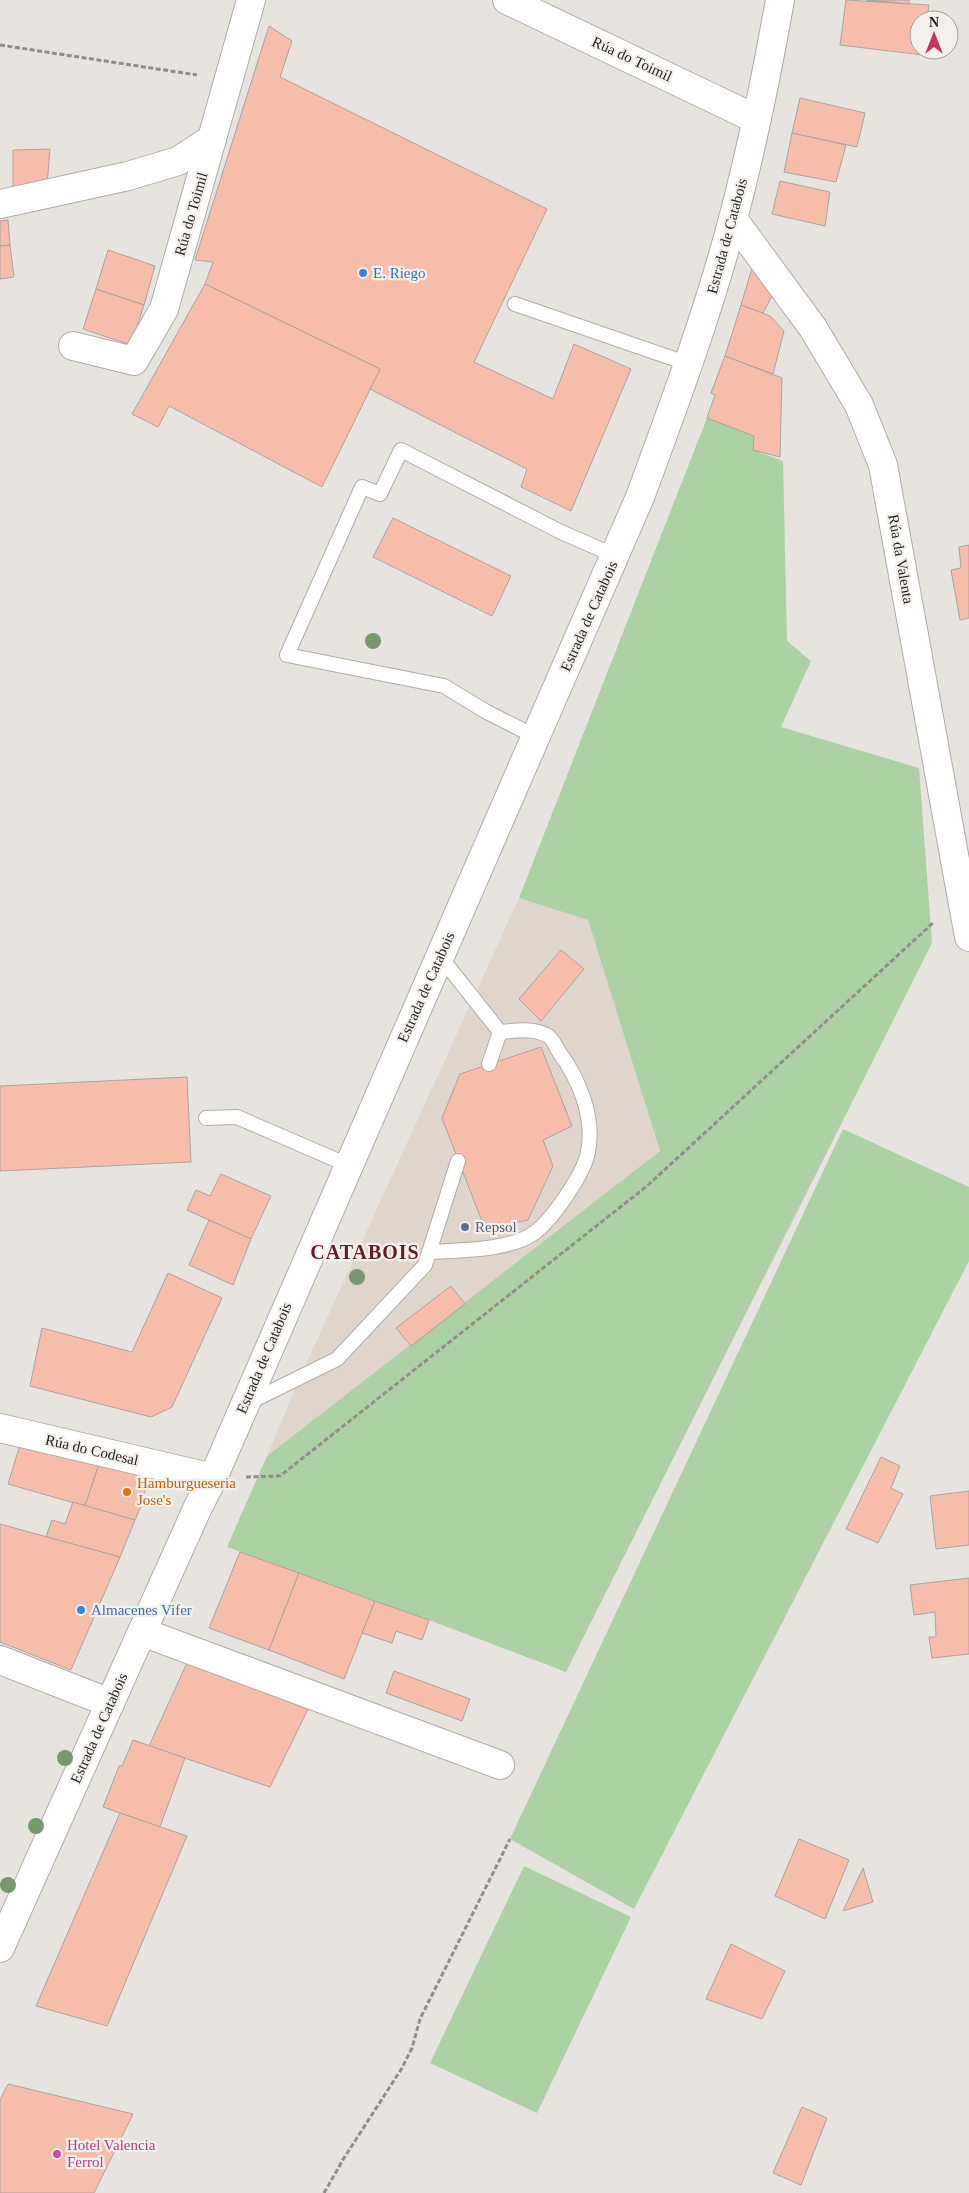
<svg xmlns="http://www.w3.org/2000/svg" width="969" height="2193" viewBox="0 0 969 2193" font-family="Georgia,serif">
<style>
.built{fill:#e0d5cb}
.green{fill:#acd1a5}
.building{fill:#f6beaa;stroke:#a8a2a0}
.lines{fill:none;stroke-linecap:round;stroke-linejoin:round}
.service-casing{stroke:#afaba7;stroke-width:16}
.minor-casing{stroke:#afaba7;stroke-width:30}
.secondary-casing{stroke:#afaba7;stroke-width:30}
.path{stroke:#8f8c89;stroke-width:3;stroke-dasharray:5 2.5;stroke-linecap:butt}
.service{stroke:#fff;stroke-width:14}
.minor{stroke:#fff;stroke-width:28}
.secondary{stroke:#fff;stroke-width:28}
.tree{fill:#79986e}
.shop-dot{fill:#3f7fe0;stroke:#f4f0ec;stroke-width:2}
.service-dot{fill:#5c6f8a;stroke:#f4f0ec;stroke-width:2}
.food-dot{fill:#e8710a;stroke:#f4f0ec;stroke-width:2}
.hotel-dot{fill:#d1479c;stroke:#f4f0ec;stroke-width:2}
.labels{text-anchor:middle;dominant-baseline:central;stroke-width:4.5;stroke-linejoin:round;paint-order:stroke}
.street-label{font-size:15px;fill:#201f1d;stroke:#f4f0ec}
.shop-label{font-size:15px;fill:#366cbe;stroke:#f4f0ec;text-anchor:start}
.service-label{font-size:15px;fill:#4e5e75;stroke:#f4f0ec;text-anchor:start}
.food-label{font-size:15px;fill:#c56008;stroke:#f4f0ec;text-anchor:start}
.hotel-label{font-size:15px;fill:#b23c85;stroke:#f4f0ec;text-anchor:start}
.district-label{font-size:20px;font-weight:bold;letter-spacing:1px;fill:#601b2d;stroke:#f4f0ec}
</style>
<rect width="100%" height="100%" fill="#e7e3de"/>
<polygon class="built" points="519,898 588,920 660,1151 465,1304 267,1456 300,1377"/>
<g class="green">
<polygon points="707,418 754,436 753,450 783,461 787,641 811,661 781,727 919,768 932,943 566,1672 429,1620 227,1547 267,1456 660,1151 588,920 519,898"/>
<polygon points="843,1129 969,1187 969,1261 634,1909 510,1839"/>
<polygon points="524,1866 631,1917 537,2113 430,2063"/>
</g>
<g class="building">
<polygon points="846,0 929,5 927,20 919,20 919,50 923,50 923,55 840,45"/>
<polygon points="866,0 909,0 909,4"/>
<polygon points="269,26 292,41 280,77 547,209 474,362 553,399 574,344 631,369 571,511 521,487 527,469 370,389 380,369 205,284 213,262 195,260"/>
<polygon points="800,98 865,113 857,147 792,133"/>
<polygon points="792,133 846,145 836,182 784,172"/>
<polygon points="50,149 47,185 13,191 13,150"/>
<polygon points="780,181 830,192 825,226 772,214"/>
<polygon points="8,220 10,245 0,246 0,221"/>
<polygon points="10,245 14,277 0,279 0,246"/>
<polygon points="108,250 155,266 144,305 96,289"/>
<polygon points="752,268 772,296 763,313 741,305"/>
<polygon points="205,284 380,369 322,487 169,406 158,427 132,414"/>
<polygon points="96,289 144,305 131,345 83,329"/>
<polygon points="741,305 770,316 784,331 773,374 725,356"/>
<polygon points="725,356 782,378 780,457 753,450 754,436 707,418 715,395 711,393"/>
<polygon points="393,518 511,576 492,616 373,557"/>
<polygon points="969,545 969,618 960,620 951,570 961,568 959,547"/>
<polygon points="561,950 584,969 541,1021 519,999"/>
<polygon points="541,1047 572,1126 543,1140 553,1166 528,1220 485,1229 442,1118 460,1074"/>
<polygon points="187,1077 191,1162 0,1171 0,1086"/>
<polygon points="221,1174 271,1196 251,1239 187,1210 196,1190 210,1196"/>
<polygon points="209,1220 251,1239 233,1285 189,1265"/>
<polygon points="168,1273 222,1298 172,1407 151,1417 30,1386 42,1328 132,1352"/>
<polygon points="451,1286 465,1304 411,1346 396,1328"/>
<polygon points="20,1445 99,1464 85,1506 8,1484"/>
<polygon points="881,1457 900,1466 891,1488 903,1494 878,1543 846,1529"/>
<polygon points="99,1464 142,1473 147,1485 143,1496 145,1497 135,1520 85,1506"/>
<polygon points="969,1491 969,1545 936,1549 930,1496"/>
<polygon points="73,1502 135,1520 120,1557 46,1537 52,1520 65,1524"/>
<polygon points="0,1524 120,1557 71,1670 0,1642"/>
<polygon points="240,1552 299,1573 269,1650 209,1628"/>
<polygon points="299,1573 375,1601 344,1679 269,1650"/>
<polygon points="969,1578 969,1654 932,1658 929,1637 936,1637 935,1612 914,1615 910,1585"/>
<polygon points="375,1601 429,1620 422,1640 396,1631 392,1643 362,1633"/>
<polygon points="187,1663 308,1709 270,1787 149,1746"/>
<polygon points="394,1671 470,1699 462,1721 386,1693"/>
<polygon points="133,1740 185,1758 160,1827 103,1807 119,1766 122,1766"/>
<polygon points="120,1813 187,1836 107,2026 36,2006"/>
<polygon points="799,1839 849,1860 825,1919 775,1896"/>
<polygon points="863,1868 873,1902 843,1911"/>
<polygon points="731,1944 785,1971 762,2019 706,1999"/>
<polygon points="8,2084 133,2114 94,2193 0,2193 0,2100"/>
<polygon points="802,2107 827,2118 801,2185 773,2173"/>
</g>
<g class="lines">
<defs>
<g id="service">
<polyline points="515,304 689,364"/>
<polyline points="536,737 485,711 444,686 287,655 362,487 380,494 401,450 561,532 616,556"/>
<polyline points="439,955 500,1032 489,1064"/>
<polyline points="206,1118 237,1117 348,1165"/>
<path d="M 429,1252 C 459,1250 509,1251 534,1233 C 552,1220 584,1174 588,1152 C 595,1117 579,1079 559,1052 C 556,1047 553,1039 548,1036 C 533,1027 516,1031 500,1032"/>
<polyline points="248,1403 337,1359 425,1265 458,1161"/>
</g>
<g id="minor">
<polyline points="507,0 756,119"/>
<polyline points="0,204 128,176 178,161 212,139"/>
<polyline points="733,219 813,328 859,405 883,465 969,937"/>
<polyline points="73,346 134,361 164,309 251,0"/>
<polyline points="0,1428 213,1478"/>
<polyline points="142,1632 500,1765"/>
<polyline points="0,1660 110,1703"/>
</g>
<path id="secondary" d="M 0,1948 L 198,1507 L 213,1478 L 640,497 C 674,405 708,314 733,219 C 752,147 767,73 780,0"/>
</defs>
<use href="#service" class="service-casing"/>
<use href="#minor" class="minor-casing"/>
<use href="#secondary" class="secondary-casing"/>
<g class="path">
<polyline points="0,45 197,75"/>
<polyline points="246,1477 280,1476 647,1186 934,922"/>
<polyline points="324,2193 344,2158 402,2068 412,2048 420,2019 510,1839"/>
</g>
<use href="#service" class="service"/>
<use href="#minor" class="minor"/>
<use href="#secondary" class="secondary"/>
</g>
<g class="tree">
<circle cx="373" cy="641" r="8"/>
<circle cx="357" cy="1277" r="8"/>
<circle cx="65" cy="1758" r="8"/>
<circle cx="36" cy="1826" r="8"/>
<circle cx="8" cy="1885" r="8"/>
</g>
<g class="shop-dot">
<circle cx="363" cy="273" r="5"/>
<circle cx="81" cy="1610" r="5"/>
</g>
<circle class="service-dot" cx="465" cy="1227" r="5"/>
<circle class="food-dot" cx="127" cy="1492" r="5"/>
<circle class="hotel-dot" cx="57" cy="2154" r="5"/>
<g class="labels">
<g class="street-label">
<text transform="translate(632 59) rotate(25)">Rúa do Toimil</text>
<text transform="translate(191 214) rotate(-74)">Rúa do Toimil</text>
<text transform="translate(727 236) rotate(-75)">Estrada de Catabois</text>
<text transform="translate(901 559) rotate(80)">Rúa da Valenta</text>
<text transform="translate(589 616) rotate(-66)">Estrada de Catabois</text>
<text transform="translate(426 987) rotate(-66)">Estrada de Catabois</text>
<text transform="translate(264 1358) rotate(-67)">Estrada de Catabois</text>
<text transform="translate(92 1450) rotate(13)">Rúa do Codesal</text>
<text transform="translate(99 1728) rotate(-66)">Estrada de Catabois</text>
</g>
<g class="shop-label">
<text x="373" y="273">E. Riego</text>
<text x="91" y="1610">Almacenes Vifer</text>
</g>
<g class="service-label">
<text x="475" y="1227">Repsol</text>
</g>
<g class="food-label">
<text x="137" y="1483">Hamburgueseria<tspan x="137" dy="17">Jose's</tspan></text>
</g>
<g class="hotel-label">
<text x="67" y="2145">Hotel Valencia<tspan x="67" dy="17">Ferrol</tspan></text>
</g>
<g class="district-label">
<text x="365" y="1252">CATABOIS</text>
</g>
</g>
<g transform="translate(934 35)"><circle r="24" fill="#f4f0ec" stroke="#9f9c99"/>
<path d="M0-4L9 19L0 12L-9 19Z" fill="#c5365e"/>
<text y="-8" font-size="14" font-weight="bold" text-anchor="middle" fill="#201f1d">N</text>
</g>
</svg>
